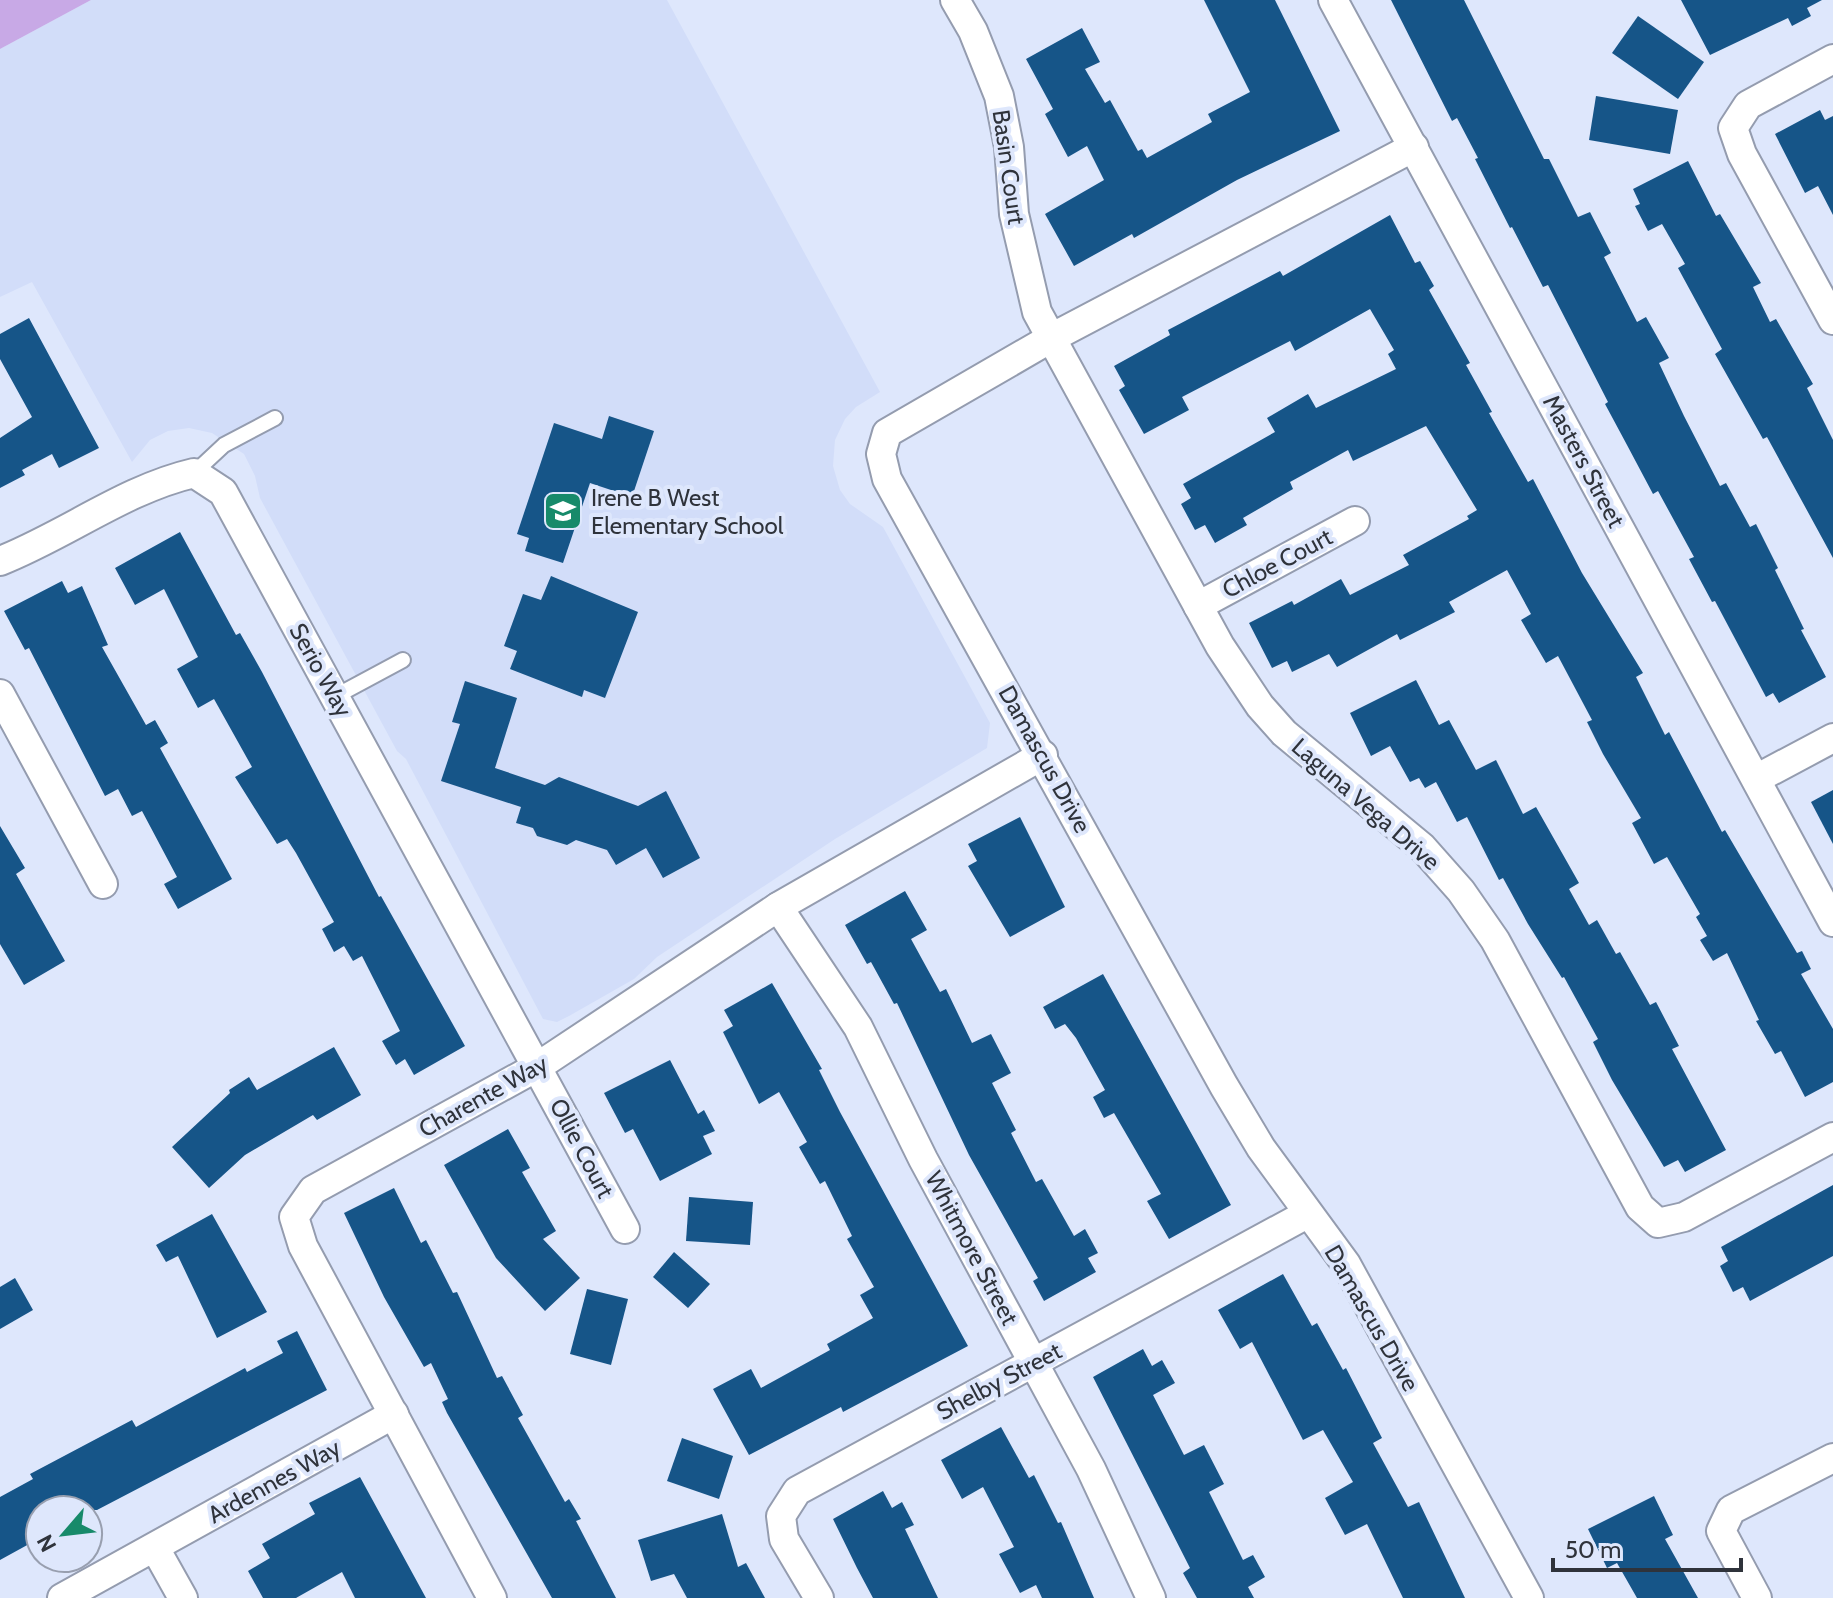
<svg xmlns="http://www.w3.org/2000/svg" width="1833" height="1598" viewBox="0 0 1833 1598" font-family="Cabin,sans-serif">
<style>
.built{fill:#d2ddf9}
.green{fill:#c8a9e6}
.building{fill:#165588}
.lines{fill:none;stroke-linecap:round;stroke-linejoin:round}
.service-casing{stroke:#949caf;stroke-width:18}
.minor-casing{stroke:#949caf;stroke-width:32}
.service{stroke:#fff;stroke-width:14}
.minor{stroke:#fff;stroke-width:28}
.labels{text-anchor:middle;dominant-baseline:central;stroke-width:8;stroke-linejoin:round;paint-order:stroke}
.street-label{font-size:24px;fill:#2f333b;stroke:#dee7fc}
.poi-label{font-size:24px;fill:#2f333b;stroke:#dee7fc;text-anchor:start}
</style>
<rect width="100%" height="100%" fill="#dee7fc"/>
<polygon class="built" points="91,0 667,0 880,392 856,407 845,419 835,440 833,466 840,490 850,504 883,527 990,723 987,748 835,839 657,957 634,979 569,1016 557,1022 543,1019 406,759 397,751 260,498 255,476 244,454 212,433 189,428 168,431 150,440 132,462 32,282 0,297 0,49"/>
<polygon class="green" points="0,0 91,0 0,49"/>
<g class="building">
<polygon points="1204,0 1275,0 1340,131 1237,180 1134,238 1132,234 1074,266 1045,214 1104,180 1087,146 1068,157 1045,114 1053,109 1026,59 1082,28 1100,62 1085,69 1105,103 1110,100 1138,151 1142,149 1147,158 1212,122 1208,114 1250,92"/>
<polygon points="1391,0 1464,0 1544,159 1549,159 1578,217 1590,212 1611,253 1604,257 1637,322 1646,317 1669,358 1659,363 1684,416 1720,486 1726,483 1750,527 1756,524 1778,568 1775,570 1804,629 1801,630 1826,677 1779,703 1773,693 1766,697 1715,601 1712,602 1689,559 1694,557 1658,491 1653,494 1627,445 1605,404 1608,402 1548,285 1543,287 1512,227 1510,228 1475,159 1478,158 1457,118 1452,121"/>
<polygon points="1681,0 1822,0 1807,8 1811,16 1792,26 1788,18 1710,55"/>
<polygon points="1638,16 1704,62 1678,99 1612,53"/>
<polygon points="1596,96 1678,110 1670,154 1589,140"/>
<polygon points="1820,110 1825,120 1833,116 1833,215 1818,186 1805,193 1775,134"/>
<polygon points="1688,161 1716,216 1720,214 1761,283 1753,287 1770,322 1776,319 1813,384 1807,388 1833,440 1833,558 1767,437 1763,439 1715,354 1722,349 1678,268 1685,264 1662,224 1648,231 1635,206 1640,204 1633,189"/>
<polygon points="1390,215 1415,263 1420,261 1434,286 1429,290 1470,363 1466,365 1492,412 1489,413 1528,482 1533,479 1582,573 1643,673 1636,677 1665,735 1669,732 1722,832 1725,830 1797,953 1802,951 1811,969 1801,974 1833,1029 1833,1082 1805,1097 1781,1051 1775,1054 1756,1021 1759,1020 1727,953 1713,961 1700,940 1707,936 1696,917 1700,914 1667,857 1654,864 1632,823 1641,818 1603,754 1587,722 1592,720 1558,656 1546,663 1521,620 1531,614 1507,570 1449,602 1455,612 1400,640 1397,634 1337,667 1329,654 1292,672 1287,661 1272,668 1249,623 1292,601 1294,605 1341,579 1350,595 1409,565 1403,555 1469,519 1467,516 1477,510 1426,426 1353,461 1348,450 1290,482 1293,489 1243,518 1247,525 1215,543 1205,525 1195,530 1181,504 1191,498 1183,484 1275,432 1267,418 1308,394 1316,408 1396,369 1388,354 1394,350 1370,309 1295,351 1290,341 1182,397 1189,410 1144,434 1119,390 1125,386 1114,366 1170,335 1168,330 1280,271 1283,276"/>
<polygon points="29,318 99,448 59,468 52,454 22,470 25,475 0,488 0,438 32,417 0,359 0,334"/>
<polygon points="609,416 654,431 632,497 590,483 563,563 525,551 529,538 517,534 554,423 602,439"/>
<polygon points="180,532 236,635 240,633 262,672 379,897 381,896 465,1046 414,1075 405,1059 396,1065 382,1041 400,1031 362,956 353,961 344,946 334,952 322,929 334,922 296,853 287,839 277,844 235,777 252,767 214,699 198,708 177,669 198,657 164,589 135,605 115,568"/>
<polygon points="551,576 638,612 605,698 584,690 582,697 510,669 517,651 504,646 523,594 541,600"/>
<polygon points="62,581 68,593 82,586 108,645 102,647 146,725 155,720 168,743 160,748 232,879 178,909 164,884 177,877 142,811 132,816 118,789 105,796 29,648 25,650 4,611"/>
<polygon points="1416,680 1439,725 1449,720 1476,770 1496,760 1523,814 1536,807 1579,883 1569,889 1589,925 1597,920 1616,954 1620,952 1650,1005 1656,1002 1679,1046 1672,1049 1726,1150 1685,1172 1678,1160 1664,1167 1612,1080 1593,1042 1598,1039 1564,977 1562,978 1528,924 1503,878 1499,880 1467,817 1457,822 1436,782 1425,788 1419,778 1410,782 1390,746 1371,756 1350,713"/>
<polygon points="465,681 517,698 495,768 545,785 559,777 638,806 666,791 700,858 663,878 646,848 616,865 607,850 576,840 567,845 537,836 533,828 516,823 521,807 441,781 460,724 452,722"/>
<polygon points="1833,790 1833,844 1811,802"/>
<polygon points="1020,817 1065,907 1010,937 968,866 977,861 968,844"/>
<polygon points="0,826 25,868 16,874 65,961 24,985 0,944"/>
<polygon points="905,891 927,930 911,939 940,992 946,989 972,1043 991,1034 1011,1073 992,1083 1016,1130 1011,1133 1036,1182 1042,1179 1074,1236 1085,1229 1098,1253 1088,1258 1096,1272 1044,1301 1033,1281 1038,1278 969,1155 897,1003 894,1004 871,962 867,964 845,925"/>
<polygon points="1103,974 1231,1205 1169,1239 1147,1201 1161,1194 1114,1113 1104,1118 1093,1097 1105,1090 1076,1038 1065,1024 1055,1029 1043,1007"/>
<polygon points="772,983 822,1069 819,1070 840,1112 968,1346 843,1412 841,1407 749,1455 713,1389 751,1369 761,1388 830,1350 827,1344 873,1318 860,1295 874,1287 847,1239 852,1236 825,1181 820,1184 799,1147 807,1142 779,1092 759,1104 723,1032 733,1026 724,1010"/>
<polygon points="334,1047 361,1095 317,1120 313,1115 245,1155 209,1188 172,1147 230,1093 229,1090 249,1077 257,1090"/>
<polygon points="670,1060 698,1114 704,1110 715,1131 703,1136 712,1154 660,1181 633,1129 625,1133 604,1093"/>
<polygon points="508,1129 530,1168 522,1172 556,1231 543,1239 580,1278 545,1311 496,1258 444,1165"/>
<polygon points="1833,1185 1833,1256 1750,1301 1743,1287 1733,1292 1720,1266 1728,1261 1721,1247"/>
<polygon points="394,1188 421,1243 426,1240 453,1293 457,1292 497,1378 502,1376 523,1415 518,1418 565,1502 569,1499 581,1519 576,1521 616,1598 552,1598 447,1413 442,1402 448,1399 431,1363 424,1367 384,1297 344,1213"/>
<polygon points="689,1197 753,1202 750,1245 686,1241"/>
<polygon points="212,1214 267,1312 217,1338 178,1256 166,1262 156,1245"/>
<polygon points="674,1252 710,1284 688,1308 653,1277"/>
<polygon points="1283,1274 1312,1326 1317,1323 1343,1370 1346,1368 1382,1438 1373,1443 1408,1507 1419,1502 1465,1598 1403,1598 1367,1524 1345,1535 1325,1498 1353,1482 1323,1430 1303,1440 1252,1342 1240,1349 1218,1310"/>
<polygon points="15,1278 33,1310 0,1329 0,1287"/>
<polygon points="587,1289 628,1299 611,1365 570,1354"/>
<polygon points="297,1331 327,1390 97,1510 40,1510 40,1538 0,1560 0,1497 33,1479 30,1474 132,1420 136,1427 245,1368 247,1372 283,1353 277,1341"/>
<polygon points="1143,1349 1152,1366 1162,1360 1175,1383 1153,1395 1184,1455 1204,1445 1224,1484 1209,1492 1243,1560 1253,1555 1265,1577 1248,1587 1254,1598 1197,1598 1183,1573 1190,1568 1093,1377"/>
<polygon points="1001,1427 1029,1478 1034,1475 1058,1523 1061,1522 1094,1598 1042,1598 1036,1585 1020,1593 999,1554 1014,1547 983,1487 962,1499 941,1460"/>
<polygon points="682,1438 733,1456 719,1499 667,1481"/>
<polygon points="360,1477 426,1598 355,1598 342,1572 296,1598 263,1598 248,1571 270,1558 262,1544 315,1514 309,1503"/>
<polygon points="883,1491 892,1508 902,1502 914,1525 905,1529 938,1598 873,1598 857,1568 833,1519"/>
<polygon points="1654,1496 1673,1535 1665,1539 1698,1598 1637,1598 1617,1563 1607,1568 1588,1529"/>
<polygon points="722,1514 738,1567 746,1563 765,1598 687,1598 674,1574 651,1581 638,1540"/>
</g>
<g class="lines">
<defs>
<g id="service">
<polyline points="194,473 224,445 275,418"/>
<polyline points="336,696 403,660"/>
</g>
<g id="minor">
<polyline points="955,0 973,31 999,96 1009,147 1014,214 1037,312 1220,646 1260,706 1284,733 1422,847 1461,891 1495,940 1640,1207 1658,1223 1684,1217 1833,1137"/>
<polyline points="1333,0 1833,922"/>
<polyline points="1833,59 1748,105 1733,128 1742,154 1833,320"/>
<polyline points="1414,147 1053,337 887,433 881,454 887,479 1224,1086 1261,1148 1346,1264 1529,1598"/>
<path d="M 0,561 C 66,535 125,489 194,473 L 223,492 L 625,1229"/>
<polyline points="1198,606 1355,521"/>
<polyline points="0,694 103,884"/>
<polyline points="1756,779 1833,738"/>
<polyline points="778,907 858,1027 923,1159 1091,1469 1151,1598"/>
<polyline points="155,1548 183,1598"/>
<polyline points="62,1598 394,1414"/>
<polyline points="492,1598 303,1246 294,1217 313,1190 537,1067 778,907 1043,755"/>
<polyline points="819,1598 784,1539 781,1516 797,1491 1307,1214"/>
<polyline points="1757,1598 1721,1531 1731,1510 1833,1458"/>
</g>
</defs>
<use href="#service" class="service-casing"/>
<use href="#minor" class="minor-casing"/>
<use href="#service" class="service"/>
<use href="#minor" class="minor"/>
</g>
<defs>
<symbol id="school-square" viewBox="-11 -11 22 22"><rect x="-9" y="-9" width="18" height="18" rx="4" fill="#178a6a" stroke="#dee7fc"/><path d="M0-5L7-2L0 1L-7-2ZM-4 1L0 2.5L4 1V4Q0 6-4 4Z" fill="#fff"/></symbol>
</defs>
<g fill-rule="evenodd">
<use href="#school-square" x="541" y="489" width="44" height="44"/>
</g>
<g class="labels">
<g class="street-label">
<text transform="translate(1009 167) rotate(82)">Basin Court</text>
<text transform="translate(1584 461) rotate(62)">Masters Street</text>
<text transform="translate(1277 563) rotate(-28)">Chloe Court</text>
<text transform="translate(321 670) rotate(61)">Serio Way</text>
<text transform="translate(1045 759) rotate(61)">Damascus Drive</text>
<text transform="translate(1366 804) rotate(41)">Laguna Vega Drive</text>
<text transform="translate(483 1096) rotate(-29)">Charente Way</text>
<text transform="translate(582 1148) rotate(62)">Ollie Court</text>
<text transform="translate(972 1248) rotate(62)">Whitmore Street</text>
<text transform="translate(1372 1318) rotate(60)">Damascus Drive</text>
<text transform="translate(999 1381) rotate(-28)">Shelby Street</text>
<text transform="translate(274 1481) rotate(-29)">Ardennes Way</text>
</g>
<g class="poi-label">
<text x="591" y="497">Irene B West<tspan x="591" dy="28">Elementary School</tspan></text>
</g>
</g>
<g transform="translate(64 1534) rotate(242)"><circle r="38" fill="#dee7fc" stroke="#989faf" stroke-width="2"/>
<path d="M0-6L14 30L0 20L-14 30Z" fill="#178a6a"/>
<text y="-12" font-size="22" font-weight="bold" text-anchor="middle" fill="#2f333b">N</text>
</g>
<path d="M1553 1558v12h188v-12" fill="none" stroke="#2f333b" stroke-width="4"/>
<text x="1565" y="1558" font-size="24" fill="#2f333b" stroke="#dee7fc" stroke-width="6" paint-order="stroke">50 m</text>
</svg>
